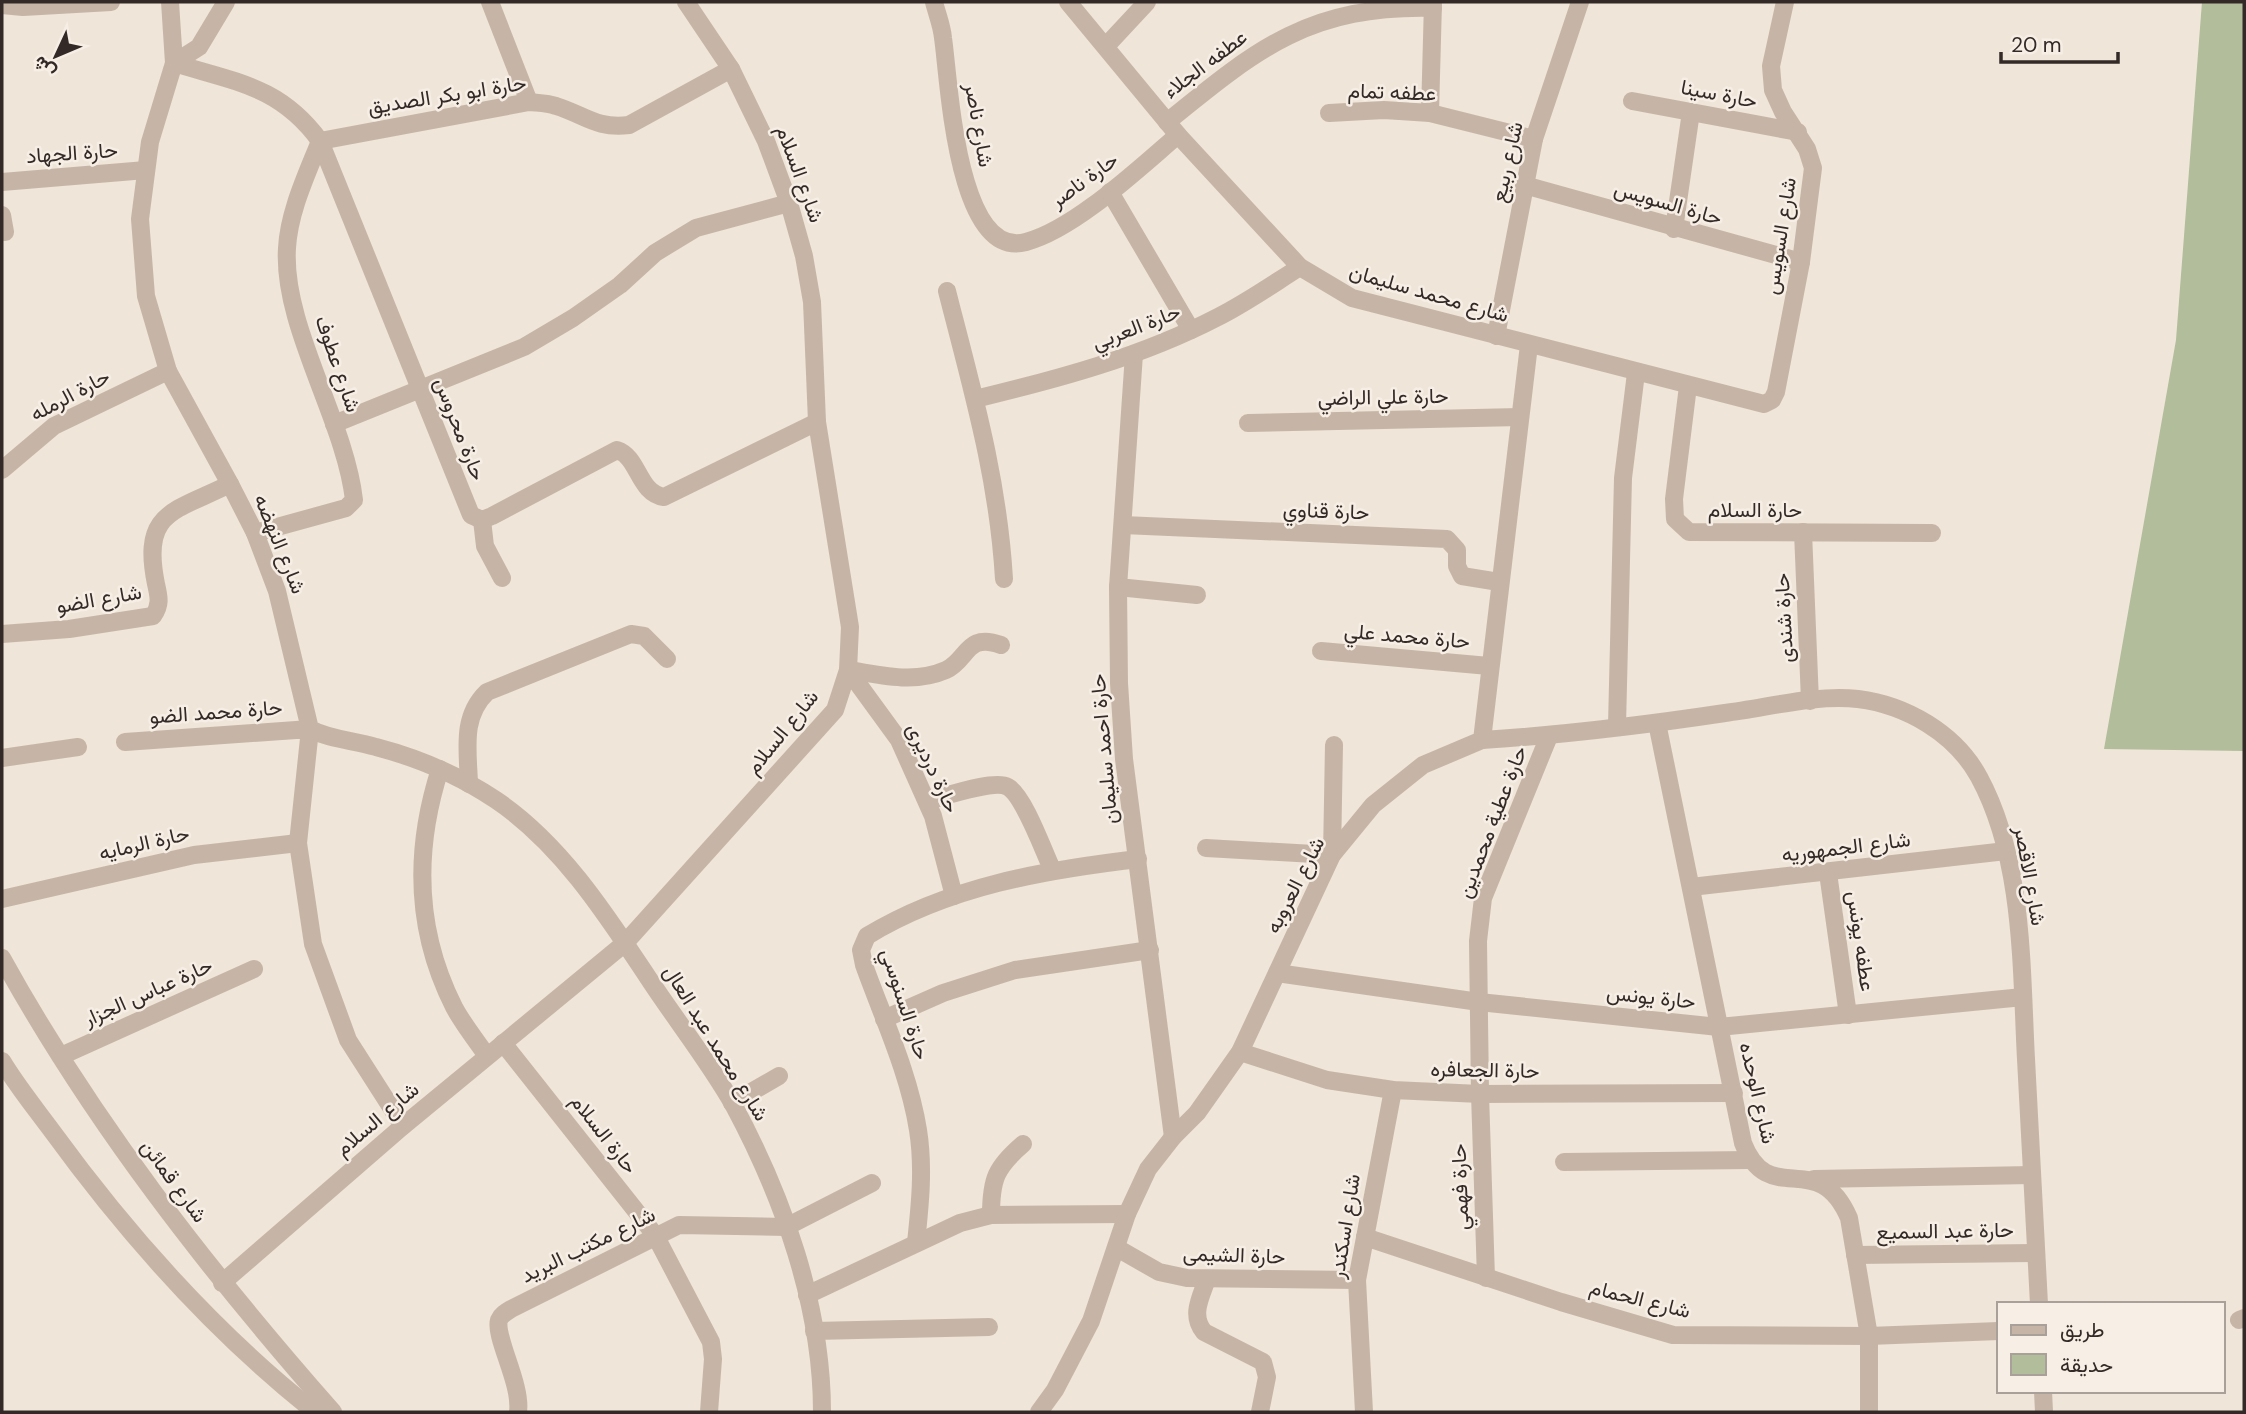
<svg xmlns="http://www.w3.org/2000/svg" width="2246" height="1414" viewBox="0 0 2246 1414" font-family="'DM Sans',Vazirmatn,sans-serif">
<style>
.green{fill:#b2bd9b}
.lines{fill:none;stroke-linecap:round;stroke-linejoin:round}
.street{stroke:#c6b5a6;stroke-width:18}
.labels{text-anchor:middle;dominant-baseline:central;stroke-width:5;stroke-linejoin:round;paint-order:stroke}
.street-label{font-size:21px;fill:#332a27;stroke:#f7efe5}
</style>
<rect width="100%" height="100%" fill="#efe5d9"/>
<polygon class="green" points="2202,2 2244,2 2244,751 2104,749 2176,340"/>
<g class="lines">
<g class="street">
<path d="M 170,2 L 174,63 L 150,142 L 140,219 L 146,296 L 168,371 L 230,484 L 255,533 L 277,591 L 310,729 C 331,740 353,740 376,747 C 418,758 460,776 496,800 C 560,843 606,914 647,976 C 675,1019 708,1060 733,1104 C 783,1197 822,1306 822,1412"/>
<polyline points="490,2 529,102"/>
<path d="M 934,2 C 937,14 942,26 943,38 C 949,77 956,261 1026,242 C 1075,229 1139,168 1178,135"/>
<polyline points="1068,2 1178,135 1300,267 1352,298 1764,404 1772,400 1776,392 1801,262 1813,168 1807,149 1783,112 1773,90 1771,66 1785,2"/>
<polyline points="2,5 23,7 111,2"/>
<polyline points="1107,45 1147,2"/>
<path d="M 174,63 C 235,82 280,86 320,141 L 471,515 L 482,520 L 492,516 L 617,450 C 639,457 638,493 664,497 L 817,422"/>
<polyline points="174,63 199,47 226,2"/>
<polyline points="1632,101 1798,132"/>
<polyline points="1329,113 1384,110 1430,113 1534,139"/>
<polyline points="1430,113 1433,2"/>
<path d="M 1167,122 C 1258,48 1310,5 1433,8"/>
<polyline points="2,182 146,170"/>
<polyline points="1524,185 1801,262"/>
<polyline points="1110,192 1191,330"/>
<polyline points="2,215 5,232"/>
<polyline points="1674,229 1691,112"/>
<path d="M 947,291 C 972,389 998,477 1004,579"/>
<polyline points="1496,336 1534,139 1580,2"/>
<polyline points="1134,354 1118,587 1119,683 1124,759 1173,1137"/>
<polyline points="1688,386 1674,499 1675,519 1689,532 1932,533"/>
<path d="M 975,399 C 1058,379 1141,357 1218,317 C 1246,303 1273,284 1300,267"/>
<polyline points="1248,423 1520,417"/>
<polyline points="334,424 524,347 573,318 620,285 655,253 696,228 789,203"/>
<polyline points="2,470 54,426 168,371"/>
<polyline points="482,520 485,546 502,578"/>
<polyline points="1123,525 1447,539 1457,550 1457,566 1462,576 1499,582"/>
<polyline points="1803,532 1810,701"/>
<path d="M 255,533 L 346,508 L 354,500 C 345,420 282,326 287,248 C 289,211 307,174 320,141 L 529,102 C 538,103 548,103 556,106 C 585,115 596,129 629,125 L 731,69"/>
<polyline points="1118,587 1197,595"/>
<path d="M 2,634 L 69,629 L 153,616 C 161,605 159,597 156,584 C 141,511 174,512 230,484"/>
<polyline points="1321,651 1489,666"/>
<polyline points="848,670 899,740 933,816 954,896"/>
<path d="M 848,670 C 882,675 914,684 946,670 C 968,660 966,632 1001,645"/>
<path d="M 1657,723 L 1743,1143 C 1769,1210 1818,1146 1849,1218 L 1869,1336 L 1869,1412"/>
<polyline points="1617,726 1623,478 1636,373"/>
<path d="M 1482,740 C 1563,735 1645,725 1725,713 C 1767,708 1816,694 1858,699 C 1906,705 1955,733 1979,777 C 2024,860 2021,967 2026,1059 C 2030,1140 2034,1222 2039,1304"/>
<polyline points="125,742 310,729 298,843 313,944 348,1040 403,1126"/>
<polyline points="2,758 78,747"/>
<path d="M 440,769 C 414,850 415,930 454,1007 C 463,1024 476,1040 487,1056"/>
<path d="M 469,784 C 468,750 461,717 487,692 L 631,634 L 644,636 L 667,659"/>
<path d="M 927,801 C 944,797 994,779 1008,787 C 1024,796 1043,850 1052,869"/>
<polyline points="1206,848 1332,855 1334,745"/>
<polyline points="1828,873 1848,1015"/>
<polyline points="1691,887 2006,851"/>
<polyline points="2,899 194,855 298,843"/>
<path d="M 2,958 C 93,1123 209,1271 333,1412"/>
<polyline points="1277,973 1479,1002 1719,1027 2023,997"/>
<polyline points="884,1019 943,993 1015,970 1150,950"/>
<polyline points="503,1043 655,1235 711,1342 713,1359 709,1412"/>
<polyline points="1240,1052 1327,1080 1393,1090 1480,1094 1734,1093"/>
<polyline points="61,1056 254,969"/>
<path d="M 2,1061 C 17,1086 35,1108 52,1131 C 127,1234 215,1333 315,1412"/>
<polyline points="732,1103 779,1076"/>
<polyline points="1564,1162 1750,1160"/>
<polyline points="1814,1179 2032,1175"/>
<path d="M 991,1215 C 991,1179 996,1167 1023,1144"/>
<polyline points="1365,1237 1561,1302 1673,1335 1869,1336 1999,1331"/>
<path d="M 916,1243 C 920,1205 924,1168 918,1130 C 909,1073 883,1018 864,965 L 861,950 L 867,936 C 949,886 1045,870 1138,859"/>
<polyline points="1117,1248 1159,1272 1187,1278 1357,1280"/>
<polyline points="1855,1255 2036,1253"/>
<polyline points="1486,1278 1480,1094 1478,941 1483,898 1549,736"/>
<path d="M 1207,1279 C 1201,1297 1190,1315 1204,1332 L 1263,1362 L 1267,1377 L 1260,1412"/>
<polyline points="222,1283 403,1126 625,943 835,710 848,670 850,627 817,422 812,302 804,256 789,203 766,141 731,69 686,2"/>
<polyline points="807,1295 960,1223 991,1215 1127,1214"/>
<polyline points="2239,1320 2244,1318"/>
<polyline points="814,1331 989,1327"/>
<polyline points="2043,1391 2044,1412"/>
<path d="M 518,1412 C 522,1384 494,1337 499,1320 C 501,1315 506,1312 511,1309 L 679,1225 L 786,1227 L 872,1183"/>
<polyline points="1039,1412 1055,1390 1091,1321 1127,1214 1148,1169 1173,1137 1197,1113 1240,1052 1332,855 1373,805 1423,765 1482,740 1529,345"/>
<polyline points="1364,1412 1357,1280 1393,1090"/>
</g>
</g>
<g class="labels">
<g class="street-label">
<text transform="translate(1205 64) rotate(-37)">عطفه الجلاء</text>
<text transform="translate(1392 92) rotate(2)">عطفه تمام</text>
<text transform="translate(1719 94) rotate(11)">حارة سينا</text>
<text transform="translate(447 95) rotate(-9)">حارة ابو بكر الصديق</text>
<text transform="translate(979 125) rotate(80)">شارع ناصر</text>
<text transform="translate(72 153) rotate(-4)">حارة الجهاد</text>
<text transform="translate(1507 162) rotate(-77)">شارع ربيع</text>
<text transform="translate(800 174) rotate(70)">شارع السلام</text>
<text transform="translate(1084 180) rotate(-36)">حارة ناصر</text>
<text transform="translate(1668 203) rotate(16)">حارة السويس</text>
<text transform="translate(1780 236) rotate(-81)">شارع السويس</text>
<text transform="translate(1429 293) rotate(16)">شارع محمد سليمان</text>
<text transform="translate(1136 327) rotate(-21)">حارة العربي</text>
<text transform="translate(338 364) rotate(71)">شارع عطوف</text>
<text transform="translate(70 395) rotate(-28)">حارة الرمله</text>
<text transform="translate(1383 397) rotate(-1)">حارة علي الراضي</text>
<text transform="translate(460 429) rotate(69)">حارة محروس</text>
<text x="1755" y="510">حارة السلام</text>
<text transform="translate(1326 511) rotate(2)">حارة قناوي</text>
<text transform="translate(280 544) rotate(68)">شارع النهضه</text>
<text transform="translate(99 599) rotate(-10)">شارع الضو</text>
<text transform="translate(1784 618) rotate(-93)">حارة شندى</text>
<text transform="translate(1407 636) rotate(5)">حارة محمد علي</text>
<text transform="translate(216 712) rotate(-4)">حارة محمد الضو</text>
<text transform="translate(782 732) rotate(-51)">شارع السلام</text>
<text transform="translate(1104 749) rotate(-95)">حارة احمد سليمان</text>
<text transform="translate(933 768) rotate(65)">حارة درديرى</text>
<text transform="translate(1492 822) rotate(-69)">حارة عطية محمدين</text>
<text transform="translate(144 843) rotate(-13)">حارة الرمايه</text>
<text transform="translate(1846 847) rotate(-7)">شارع الجمهوريه</text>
<text transform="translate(2030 876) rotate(80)">شارع الاقصر</text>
<text transform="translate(1295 885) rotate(-63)">شارع العروبه</text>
<text transform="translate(1861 941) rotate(82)">عطفه يونس</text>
<text transform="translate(148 992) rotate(-24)">حارة عباس الجزار</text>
<text transform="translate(1651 997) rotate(6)">حارة يونس</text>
<text transform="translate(905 1004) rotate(72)">حارة السنوسي</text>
<text transform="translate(716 1043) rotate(58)">شارع محمد عبد العال</text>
<text transform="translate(1485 1070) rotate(1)">حارة الجعافره</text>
<text transform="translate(1758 1093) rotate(77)">شارع الوحده</text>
<text transform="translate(377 1119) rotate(-40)">شارع السلام</text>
<text transform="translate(604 1134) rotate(52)">حارة السلام</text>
<text transform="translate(174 1181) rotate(54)">شارع قمائن</text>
<text transform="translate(1460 1187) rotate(-92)">حارة فهمي</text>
<text transform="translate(1345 1226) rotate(-81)">شارع اسكندر</text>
<text transform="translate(1945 1231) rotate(-1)">حارة عبد السميع</text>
<text transform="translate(588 1245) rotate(-26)">شارع مكتب البريد</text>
<text transform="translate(1234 1255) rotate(2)">حارة الشيمى</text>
<text transform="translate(1640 1299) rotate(14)">شارع الحمام</text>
</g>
</g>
<rect width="2246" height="1414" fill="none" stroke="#332a27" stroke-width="7"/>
<rect x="1997" y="1302" width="228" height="91" fill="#f7efe5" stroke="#a9a099" stroke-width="2"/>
<rect x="2011" y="1325" width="35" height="10" fill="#c6b5a6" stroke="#a9a099" stroke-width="2"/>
<text x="2060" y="1337" font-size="21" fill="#332a27">طريق</text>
<rect x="2011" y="1354" width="35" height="21" fill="#b2bd9b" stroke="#a9a099" stroke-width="2"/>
<text x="2060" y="1372" font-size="21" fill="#332a27">حديقة</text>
<g transform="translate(56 56) rotate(226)" stroke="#f7efe5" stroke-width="5" paint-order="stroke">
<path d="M0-5L12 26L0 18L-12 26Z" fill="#332a27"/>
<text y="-10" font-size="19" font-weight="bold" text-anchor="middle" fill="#332a27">ش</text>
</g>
<path d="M2001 52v10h117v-10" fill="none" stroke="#332a27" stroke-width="3.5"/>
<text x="2011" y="52" font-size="21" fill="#332a27" stroke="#f7efe5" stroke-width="5" paint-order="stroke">20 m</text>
</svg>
